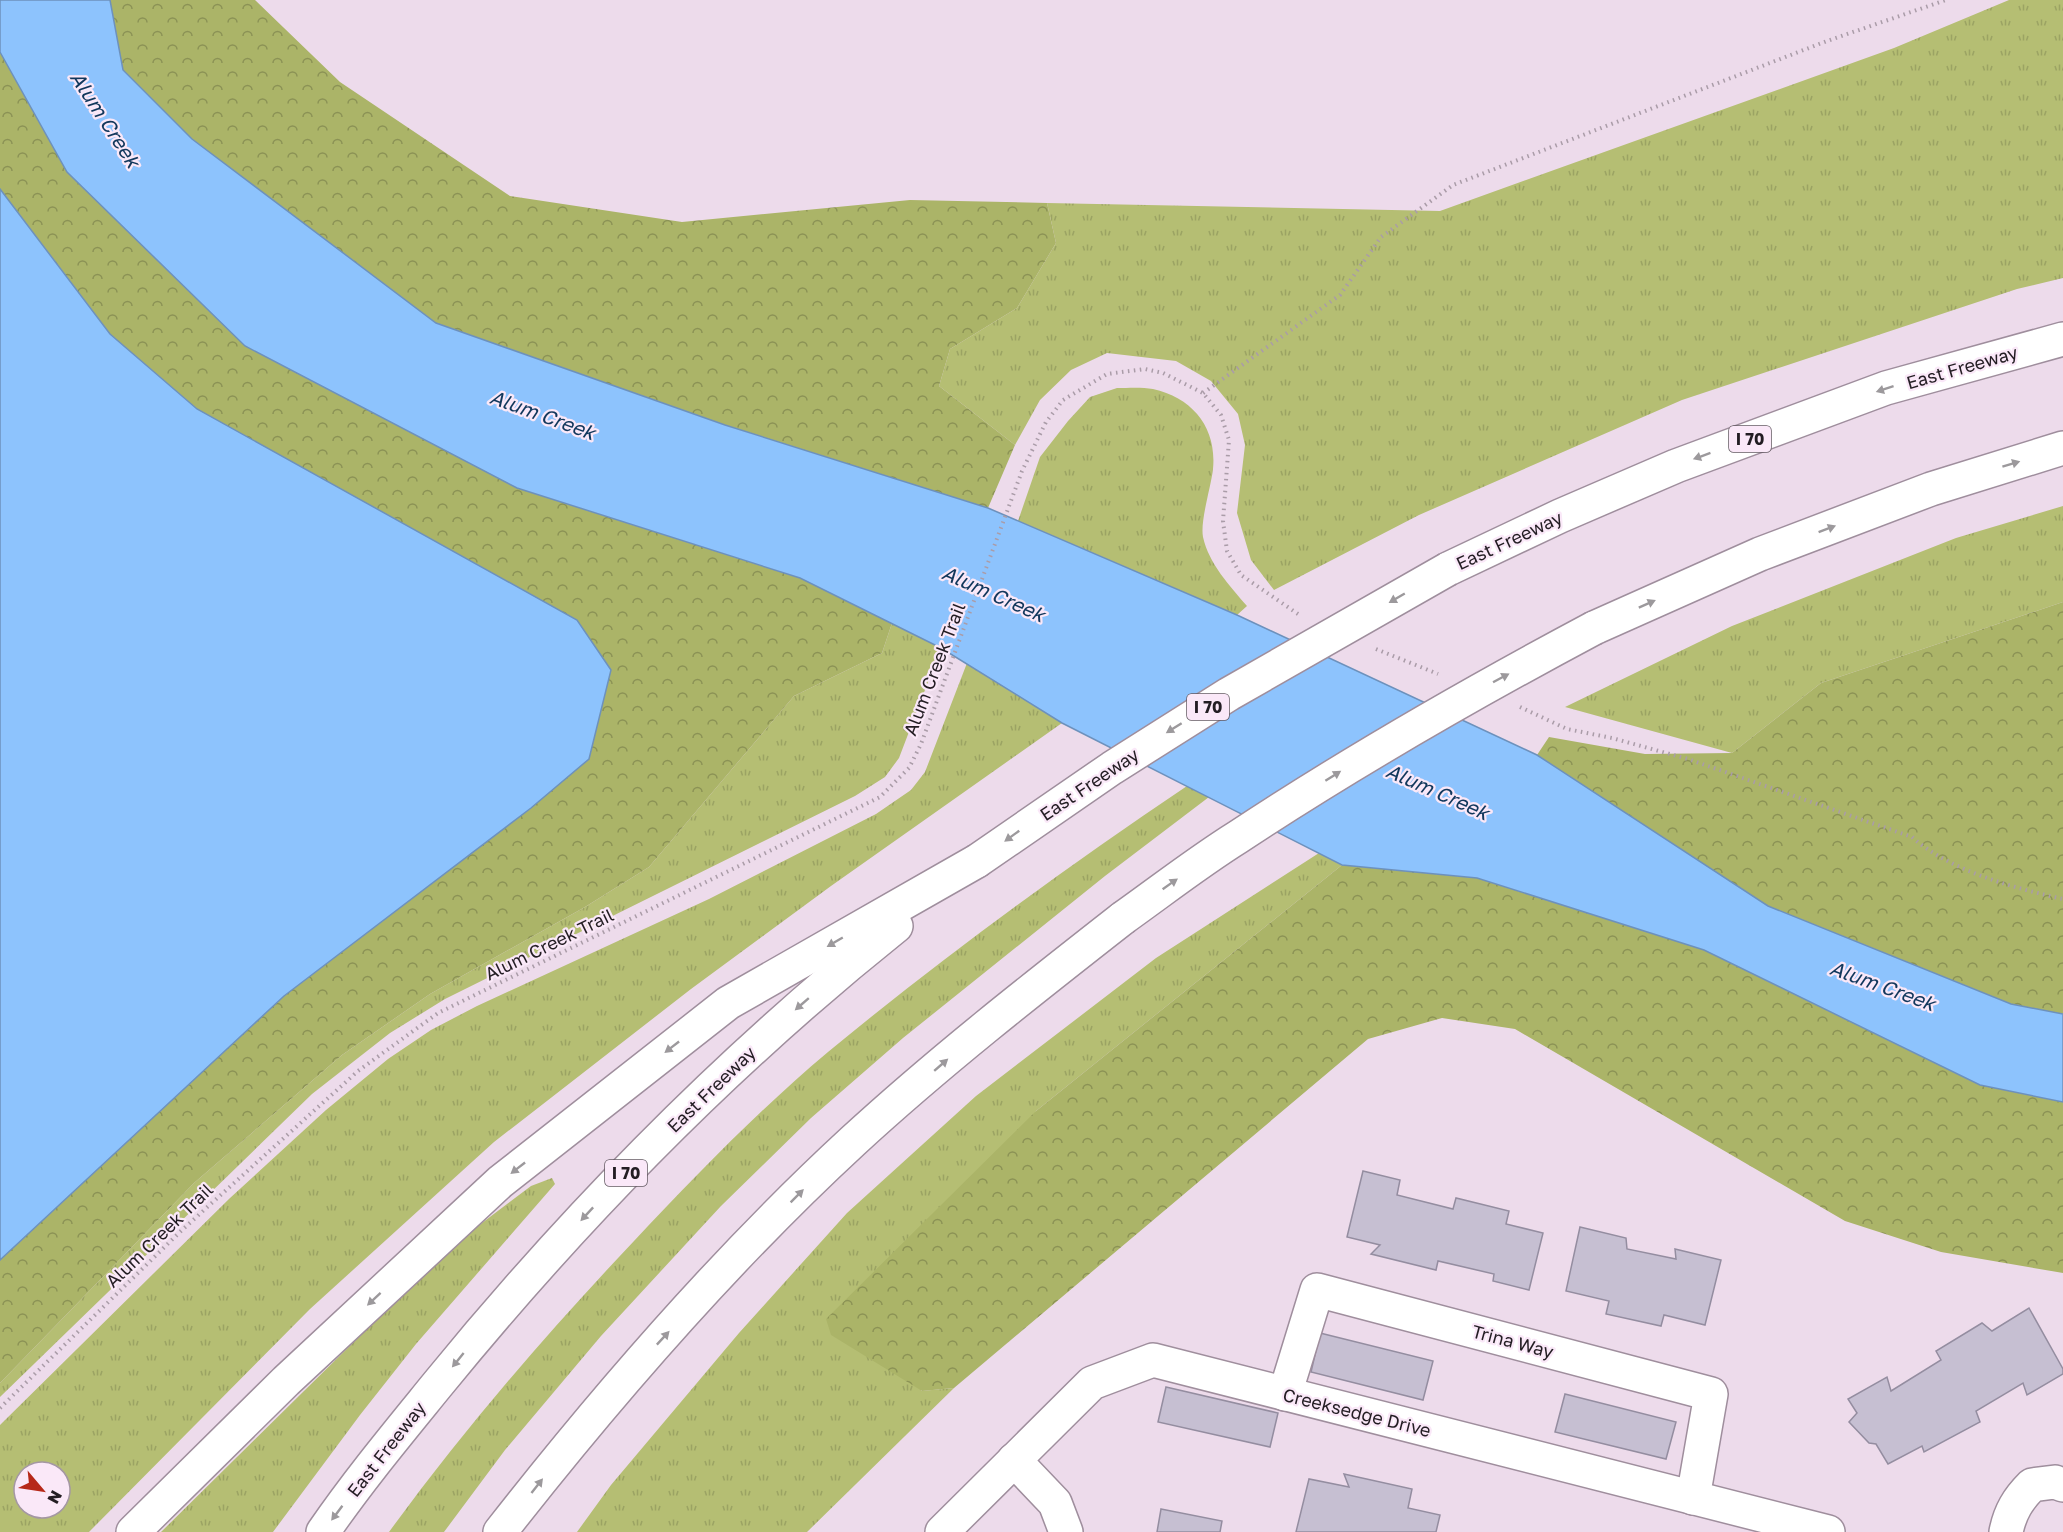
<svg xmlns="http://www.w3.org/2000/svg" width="2063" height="1532" viewBox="0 0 2063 1532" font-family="'Golos Text',sans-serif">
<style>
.grass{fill:url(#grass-tufts);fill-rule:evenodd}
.forest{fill:url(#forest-crowns)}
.water{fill:#8dc3fd;stroke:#6d91bc;stroke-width:1.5}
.building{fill:#c6bfd2;stroke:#948da0;stroke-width:1.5}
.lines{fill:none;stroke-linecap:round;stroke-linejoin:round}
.minor-casing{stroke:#9f8e9d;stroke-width:36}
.highway-casing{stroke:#9f8e9d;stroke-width:36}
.path{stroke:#aa9ca8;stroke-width:4;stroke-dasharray:1.5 4.5;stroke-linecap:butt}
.minor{stroke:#fff;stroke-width:33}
.highway{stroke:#fff;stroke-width:33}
.highway-bridge-casing{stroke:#9f8e9d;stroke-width:36;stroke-linecap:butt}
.highway-bridge{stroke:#fff;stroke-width:33}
.oneway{fill:#9c999c}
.labels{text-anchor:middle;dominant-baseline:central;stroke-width:4.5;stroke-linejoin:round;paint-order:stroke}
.shield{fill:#fae8f8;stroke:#645a63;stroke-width:1.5}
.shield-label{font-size:16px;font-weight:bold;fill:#231d23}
.street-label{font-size:18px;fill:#231d23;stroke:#fae8f8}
.water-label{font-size:20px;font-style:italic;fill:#11375c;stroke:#fae8f8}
</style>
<defs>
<pattern id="grass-tufts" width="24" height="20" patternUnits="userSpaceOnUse" patternTransform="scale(1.5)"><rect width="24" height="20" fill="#b5be73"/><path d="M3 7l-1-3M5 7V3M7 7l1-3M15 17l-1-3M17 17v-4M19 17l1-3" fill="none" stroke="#9ba363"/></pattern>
<pattern id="forest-crowns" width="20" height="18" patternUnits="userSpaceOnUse" patternTransform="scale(1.5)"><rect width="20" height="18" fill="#abb468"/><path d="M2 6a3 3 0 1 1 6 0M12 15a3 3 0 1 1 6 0" fill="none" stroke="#8b9255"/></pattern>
</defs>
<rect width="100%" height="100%" fill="#eddbeb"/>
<g class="grass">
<polygon points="2009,0 2063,0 2063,278 2017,289 1682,400 1419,515 1274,590 1251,560 1237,513 1245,445 1238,414 1211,381 1176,361 1107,353 1071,370 1040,400 1015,445 939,386 950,349 1017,308 1056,243 1047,203 1440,211 1894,48"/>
<path d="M 1117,388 C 1128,388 1142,387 1153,389 C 1193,398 1217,428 1213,469 C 1211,487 1200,521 1203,537 C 1209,564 1230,586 1247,606 L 1237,615 L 1018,521 L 1040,457 L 1068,421 L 1090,397 Z"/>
<polygon points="2063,506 2063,602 1821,683 1732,753 1565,707 1732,626 1956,538"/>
<polygon points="892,623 941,648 899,758 885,777 855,796 445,999 390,1033 312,1094 0,1397 0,1383 194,1183 342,1055 430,994 585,907 649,867 794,696 882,653"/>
<path d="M 967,663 L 1062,723 L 831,886 L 691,989 L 494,1142 L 310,1309 L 89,1532 L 0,1532 L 0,1425 L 230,1198 L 326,1110 L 388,1059 L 431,1030 L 477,1006 L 709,899 L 876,814 L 911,790 L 925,772 ZM 24,1472 L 60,1472 L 60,1508 L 24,1508 Z"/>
<path d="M 1187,786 L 1209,797 L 1105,876 L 903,1038 L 811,1118 L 721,1206 L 601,1336 L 505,1450 L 444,1532 L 389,1532 C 464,1429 547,1333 634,1241 C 696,1175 759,1110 828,1052 C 943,957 1064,869 1187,786 Z"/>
<polygon points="1319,853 1342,865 1036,1111 921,1391 954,1388 807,1532 577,1532 611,1485 739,1333 847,1213 976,1096 1156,958"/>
<polygon points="552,1178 555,1184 416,1344 360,1415 273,1532 161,1532 371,1325 474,1229 531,1186"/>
</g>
<g class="forest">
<polygon points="110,0 255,0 340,82 510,196 682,222 910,200 1047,203 1056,243 1017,308 950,349 939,386 1015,445 988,508 725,425 436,323 192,139 123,70"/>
<polygon points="0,52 67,172 517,488 800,578 892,623 882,653 794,696 649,867 585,907 430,994 342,1055 194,1183 0,1383 0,1260 284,996 531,808 197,409 110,334 0,189"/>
<polygon points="2063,602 2063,1014 2011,1004 1768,906 1537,755 1549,737 1645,754 1732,753 1821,683"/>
<polygon points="1342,865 1477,878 1704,950 1980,1085 2063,1102 2063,1273 1941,1252 1845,1221 1515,1029 1442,1018 1368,1039 954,1388 922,1391 831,1335 826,1319 1036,1111"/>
</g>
<g class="water">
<polygon points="0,0 110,0 123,70 192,139 436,323 725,425 988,508 1237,615 1537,755 1768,906 2011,1004 2063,1014 2063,1102 1980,1085 1704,950 1477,878 1342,865 1062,723 941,648 800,578 517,488 245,346 67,172 0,52"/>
<polygon points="0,189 110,334 197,409 577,620 611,670 589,759 531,808 284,996 0,1260"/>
</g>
<g class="building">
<polygon points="1363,1171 1400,1180 1397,1195 1453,1209 1456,1198 1509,1211 1506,1224 1543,1233 1529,1290 1493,1281 1494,1274 1438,1261 1436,1270 1371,1254 1380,1245 1347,1237"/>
<polygon points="1580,1227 1626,1238 1627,1249 1676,1259 1675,1249 1721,1260 1705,1325 1664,1315 1661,1326 1606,1314 1609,1301 1566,1291"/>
<polygon points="2029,1308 2063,1369 2063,1374 2027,1395 2023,1383 1976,1411 1980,1422 1924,1452 1922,1446 1888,1464 1876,1444 1869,1443 1849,1422 1857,1413 1848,1399 1887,1377 1891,1391 1941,1360 1936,1351 1982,1323 1992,1331"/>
<polygon points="1320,1333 1433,1361 1423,1400 1311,1372"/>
<polygon points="1166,1387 1278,1413 1270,1447 1158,1422"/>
<polygon points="1565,1394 1676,1422 1666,1459 1555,1432"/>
<polygon points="1344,1474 1412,1489 1408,1508 1440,1515 1436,1532 1296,1532 1309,1479 1349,1487"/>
<polygon points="1161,1509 1222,1521 1220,1532 1157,1532"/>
</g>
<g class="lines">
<defs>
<g id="minor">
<polyline points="1285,1394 1317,1290 1711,1394 1693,1498"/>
<polyline points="1014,1460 1055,1503 1066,1532"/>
<polyline points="942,1532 1092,1383 1153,1360 1828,1532"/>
<path d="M 2006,1532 C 2010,1512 2018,1499 2032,1485 L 2055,1482 L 2063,1485"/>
</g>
<g id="highway">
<polyline points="1448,569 1560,516 1676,466 1886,388 2063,339"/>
<polyline points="1594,628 1760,554 1931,489 2063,448"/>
<polyline points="133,1532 286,1381 500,1182 728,1003 977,861"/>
<path d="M 323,1532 C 358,1481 398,1433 437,1385 C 574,1217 727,1061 896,926"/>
<path d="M 500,1532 C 608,1394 724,1260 853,1141 C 939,1062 1031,990 1123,918"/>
</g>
</defs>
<use href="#minor" class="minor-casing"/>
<use href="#highway" class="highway-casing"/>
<g class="path">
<polyline points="1203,393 1340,295 1381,237 1453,185 1827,41 1946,0"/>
<polyline points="1376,649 1438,674"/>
<path d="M 1520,707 L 1567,729 L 1612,738 L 1688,759 L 1912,837 C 1950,871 2014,888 2063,899"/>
<polyline points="0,1408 182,1230 358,1071 438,1013 880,797 909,768 921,744 1022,471 1046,422 1063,400 1107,374 1145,369 1163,373 1203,393 1221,415 1229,440 1223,521 1227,551 1241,575 1298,614"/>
</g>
<use href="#minor" class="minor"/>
<use href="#highway" class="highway"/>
<defs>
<g id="highway-bridge">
<polyline points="977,861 1112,768 1229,694 1448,569"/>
<path d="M 1123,918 C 1161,891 1198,862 1238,837 C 1353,761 1472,693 1594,628"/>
</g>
</defs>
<use href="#highway-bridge" class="highway-bridge-casing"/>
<use href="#highway-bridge" class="highway-bridge"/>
</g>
<defs><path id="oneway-solid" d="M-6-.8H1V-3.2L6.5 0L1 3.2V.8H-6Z" transform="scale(1.5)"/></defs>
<g class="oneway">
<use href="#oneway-solid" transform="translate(1885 389) rotate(162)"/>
<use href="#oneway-solid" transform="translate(1702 456) rotate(160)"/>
<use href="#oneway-solid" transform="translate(2011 464) rotate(-17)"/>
<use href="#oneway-solid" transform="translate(1827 529) rotate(-21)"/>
<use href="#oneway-solid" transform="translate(1397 598) rotate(150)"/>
<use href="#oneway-solid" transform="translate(1647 604) rotate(-24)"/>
<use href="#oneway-solid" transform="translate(1501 678) rotate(-28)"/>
<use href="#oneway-solid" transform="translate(1174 728) rotate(148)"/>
<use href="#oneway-solid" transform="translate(1333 776) rotate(-32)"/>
<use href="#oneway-solid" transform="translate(1012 836) rotate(144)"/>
<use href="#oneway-solid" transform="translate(1170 884) rotate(-35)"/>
<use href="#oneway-solid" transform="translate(835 942) rotate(150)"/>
<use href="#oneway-solid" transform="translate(802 1004) rotate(139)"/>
<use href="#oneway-solid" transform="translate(672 1047) rotate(142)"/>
<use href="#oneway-solid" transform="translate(941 1065) rotate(-41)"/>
<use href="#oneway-solid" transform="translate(518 1168) rotate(142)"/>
<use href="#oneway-solid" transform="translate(797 1196) rotate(-45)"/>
<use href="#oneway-solid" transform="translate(587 1214) rotate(133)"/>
<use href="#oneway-solid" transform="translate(374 1299) rotate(137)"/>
<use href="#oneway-solid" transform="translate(663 1338) rotate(-47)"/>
<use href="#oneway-solid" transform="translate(458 1360) rotate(129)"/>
<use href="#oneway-solid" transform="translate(537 1486) rotate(-52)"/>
<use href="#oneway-solid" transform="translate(337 1513) rotate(127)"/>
</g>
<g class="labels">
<g class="shield">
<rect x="1729" y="426" width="42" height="26" rx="4.5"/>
<rect x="1187" y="694" width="42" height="26" rx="4.5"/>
<rect x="605" y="1160" width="42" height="26" rx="4.5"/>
</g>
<g class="shield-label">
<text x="1750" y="439">I 70</text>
<text x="1208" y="707">I 70</text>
<text x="626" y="1173">I 70</text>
</g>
<g class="street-label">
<text transform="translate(1962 367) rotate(-16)">East Freeway</text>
<text transform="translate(1509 540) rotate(-25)">East Freeway</text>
<text transform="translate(934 669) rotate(-69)">Alum Creek Trail</text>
<text transform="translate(1089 784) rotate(-34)">East Freeway</text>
<text transform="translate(549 944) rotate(-26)">Alum Creek Trail</text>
<text transform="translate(711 1089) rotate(-44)">East Freeway</text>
<text transform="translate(159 1235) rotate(-44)">Alum Creek Trail</text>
<text transform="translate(1513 1341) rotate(15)">Trina Way</text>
<text transform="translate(1357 1412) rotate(14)">Creeksedge Drive</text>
<text transform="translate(386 1449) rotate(-52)">East Freeway</text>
</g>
<g class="water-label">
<text transform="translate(106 119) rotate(57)">Alum Creek</text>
<text transform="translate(543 414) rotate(20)">Alum Creek</text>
<text transform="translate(994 593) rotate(24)">Alum Creek</text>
<text transform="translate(1438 791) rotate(24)">Alum Creek</text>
<text transform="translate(1883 985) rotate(20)">Alum Creek</text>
</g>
</g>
<g transform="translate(42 1490) rotate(119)"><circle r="28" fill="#fae8f8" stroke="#a497a3" stroke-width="1.5"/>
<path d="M0-4.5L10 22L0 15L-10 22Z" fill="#b62819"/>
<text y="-9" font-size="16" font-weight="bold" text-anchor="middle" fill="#231d23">N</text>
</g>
</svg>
